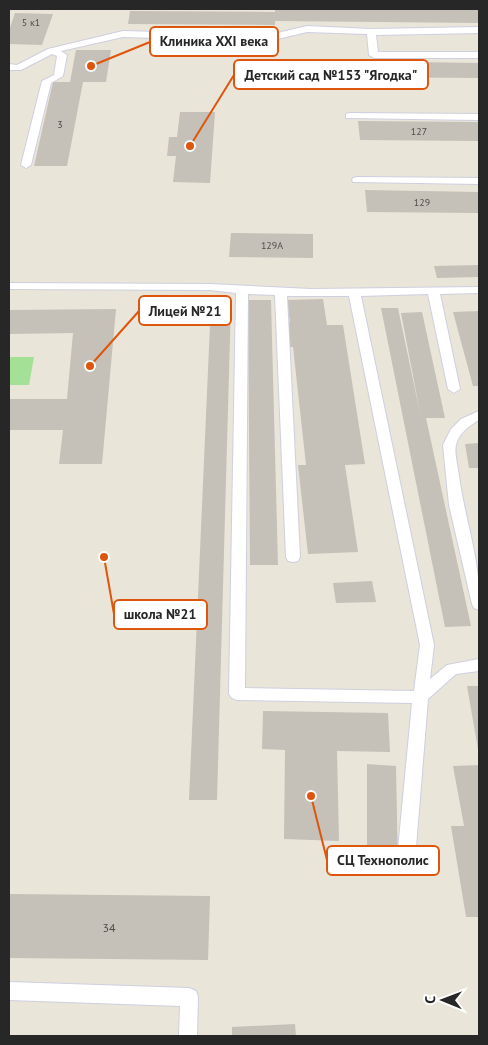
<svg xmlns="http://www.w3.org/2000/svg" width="488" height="1045" viewBox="0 0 488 1045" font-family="'PT Sans',sans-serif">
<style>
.green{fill:#a4e095}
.building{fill:#c5c1b8}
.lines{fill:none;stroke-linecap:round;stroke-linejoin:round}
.service-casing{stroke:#cecfe0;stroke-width:2}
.service{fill:#fff;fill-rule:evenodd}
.labels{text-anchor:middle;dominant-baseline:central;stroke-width:5;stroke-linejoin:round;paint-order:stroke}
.number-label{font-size:10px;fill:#4e4e4b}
.near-number-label{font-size:12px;fill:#4e4e4b}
.leader{fill:none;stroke:#de560d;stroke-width:2}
.callout-dot{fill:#de560d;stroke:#fff;stroke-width:2}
.callout{fill:#fff;stroke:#de560d;stroke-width:2}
.callout-label{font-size:14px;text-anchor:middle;font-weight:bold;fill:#272727}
</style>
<rect width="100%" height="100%" fill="#eae5d9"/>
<polygon class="green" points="9,357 34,357 29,385 9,385"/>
<g class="building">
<polygon points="275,9 479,9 479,23 275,21 275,25 128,24 130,11 275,12"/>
<polygon points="15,13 53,14 42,45 9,44 9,30"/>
<polygon points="76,50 111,50 106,82 83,82 67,166 34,166 53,82 70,82"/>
<polygon points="354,61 479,63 479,78 355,77"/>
<polygon points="180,112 215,112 210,183 173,182 176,156 167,156 169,137 177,137"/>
<polygon points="358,121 479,122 479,141 360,140"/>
<polygon points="365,190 479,192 479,213 367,212"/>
<polygon points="231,233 313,234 313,258 229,257"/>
<polygon points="479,265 479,277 437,278 434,266"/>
<polygon points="323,299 327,325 343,325 365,464 345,465 358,552 308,554 298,465 306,465 293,347 290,347 287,322 290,322 287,300"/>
<polygon points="248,300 271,300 278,565 250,565"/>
<polygon points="211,302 231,303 217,800 189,800"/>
<polygon points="381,308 398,308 421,418 401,313 422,312 445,418 426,418 471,626 445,627"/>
<polygon points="116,309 102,464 59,464 63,430 9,430 9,399 67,399 73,333 9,334 9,310"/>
<polygon points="479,311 479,386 473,386 453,312"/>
<polygon points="479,443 479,468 469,468 465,444"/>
<polygon points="372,581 376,602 336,603 333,583"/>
<polygon points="467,686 479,686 479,748 478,749"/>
<polygon points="263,711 388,713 390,752 337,751 339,841 284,839 285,750 262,749"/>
<polygon points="367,764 396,766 398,870 367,868"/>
<polygon points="479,765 479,917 466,917 451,826 464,826 453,766"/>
<polygon points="9,894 210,896 208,960 9,958"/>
<polygon points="295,1024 296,1036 232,1036 232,1027"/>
</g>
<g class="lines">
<defs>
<g id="service">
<polygon points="307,26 371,29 479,27 479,33 376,35 378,52 479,52 479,58 374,58 369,55 367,34 307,32 269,41 123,37 61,51 67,55 63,76 51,83 31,165 26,168 21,165 42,81 54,75 57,56 52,54 21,70 9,70 9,64 17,65 48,49 123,31 269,35"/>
<polygon points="349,113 479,114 479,120 346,118 346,114"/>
<polygon points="357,177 479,178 479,184 353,182 352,180 353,178"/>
<path d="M 9,283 L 210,284 L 311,289 L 479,287 L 479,293 L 440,294 L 460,389 L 454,393 L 448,389 L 428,294 L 361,296 L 434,645 L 430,679 L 447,665 L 479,659 L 479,671 L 456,674 L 428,699 L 415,860 L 412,865 L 406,868 L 400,865 L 397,860 L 412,703 L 237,700 L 232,698 L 229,694 L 236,293 L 210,290 L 9,289 ZM 248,294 L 275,295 L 286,557 L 288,561 L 293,562 L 298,561 L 300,557 L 287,296 L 349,296 L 420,645 L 414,691 L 245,688 Z"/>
<path d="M 479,411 L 479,420 C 470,425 458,434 456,445 C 454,453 458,467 459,476 C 465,521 482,564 479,610 L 474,608 L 472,604 L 449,505 L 443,445 L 451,429 L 461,419 Z"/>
<polygon points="9,982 189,988 196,991 198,997 197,1036 179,1036 180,1006 9,1000"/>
</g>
</defs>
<use href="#service" class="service-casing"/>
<use href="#service" class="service"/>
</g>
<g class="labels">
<g class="number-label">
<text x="31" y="22">5 к1</text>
<text x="60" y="124">3</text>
<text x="419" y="131">127</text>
<text x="422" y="202">129</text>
<text x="272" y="245">129А</text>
</g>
<g class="near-number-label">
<text x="109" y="927">34</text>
</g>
</g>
<path class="leader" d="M91 66L150 42M190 146L234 75M90 366L139 311M104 557L114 614M311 796L327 860"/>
<g class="callout-dot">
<circle cx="91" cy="66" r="5"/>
<circle cx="190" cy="146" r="5"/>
<circle cx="90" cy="366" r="5"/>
<circle cx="104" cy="557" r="5"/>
<circle cx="311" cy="796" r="5"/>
</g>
<g class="callout">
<rect x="150" y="27" width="128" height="29" rx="5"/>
<rect x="234" y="60" width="194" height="29" rx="5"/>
<rect x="139" y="296" width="92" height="29" rx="5"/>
<rect x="114" y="600" width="93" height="29" rx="5"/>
<rect x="327" y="846" width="112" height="29" rx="5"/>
</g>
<g class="callout-label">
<text x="214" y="46">Клиника XXI века</text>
<text x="331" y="80">Детский сад №153 "Ягодка"</text>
<text x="185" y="316">Лицей №21</text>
<text x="160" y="619">школа №21</text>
<text x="383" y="865">СЦ Технополис</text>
</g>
<rect width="488" height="1045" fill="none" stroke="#272727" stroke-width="20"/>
<g transform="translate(443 1000) rotate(271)" stroke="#ffffff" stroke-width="4" paint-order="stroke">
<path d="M0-4L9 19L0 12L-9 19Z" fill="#272727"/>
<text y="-8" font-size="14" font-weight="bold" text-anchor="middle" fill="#272727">С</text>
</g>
</svg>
